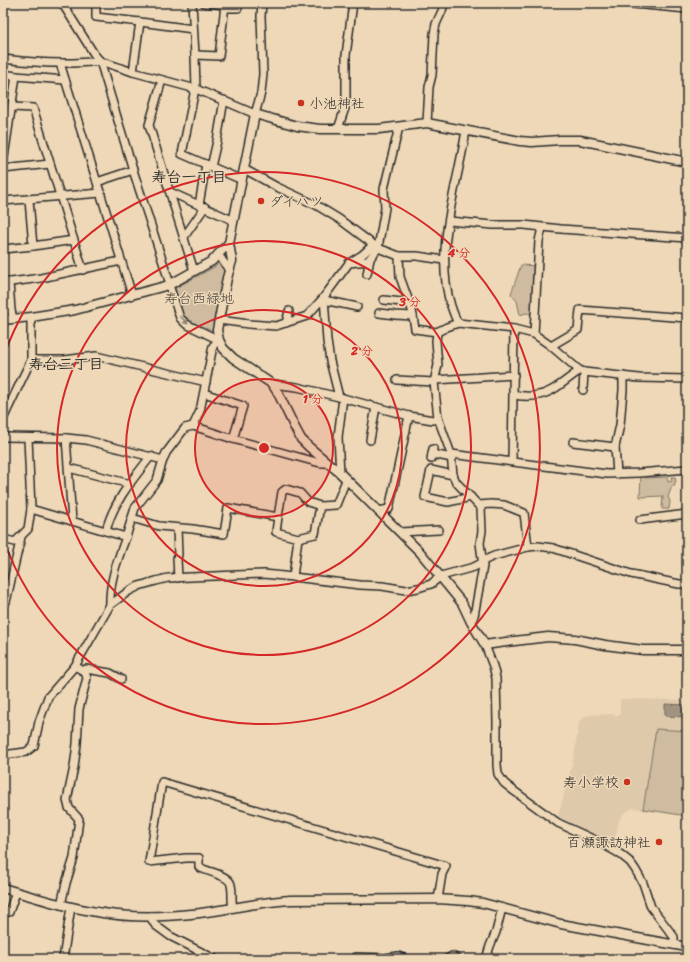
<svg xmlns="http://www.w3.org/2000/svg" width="690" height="962" viewBox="0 0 690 962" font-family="Sriracha,'Klee One',sans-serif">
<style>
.built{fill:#dec9ab}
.green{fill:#cfbca0;stroke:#7d7466}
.water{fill:#a29380;stroke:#72695e}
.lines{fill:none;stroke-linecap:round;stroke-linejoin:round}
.minor-casing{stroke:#2b2b2b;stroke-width:10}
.tertiary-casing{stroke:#2b2b2b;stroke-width:11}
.minor{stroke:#eed8b7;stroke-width:7}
.tertiary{stroke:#eed8b7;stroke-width:8}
.oneway{fill:#8c8271}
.ring{fill:none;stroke:#d62828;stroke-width:2}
.poi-dot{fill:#c8321e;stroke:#eed8b7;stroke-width:1.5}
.labels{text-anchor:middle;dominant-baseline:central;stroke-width:3;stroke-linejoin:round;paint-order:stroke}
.poi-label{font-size:14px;fill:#2b2b2b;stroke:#eed8b7;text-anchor:start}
.park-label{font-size:14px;fill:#4c4842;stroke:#eed8b7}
.neighbourhood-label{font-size:15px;font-weight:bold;fill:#2b2b2b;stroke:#eed8b7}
.centre{fill:#d62828;stroke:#eed8b7;stroke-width:2}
.ring-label{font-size:12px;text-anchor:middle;font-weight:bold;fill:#d62828;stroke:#eed8b7;stroke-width:3;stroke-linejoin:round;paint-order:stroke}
</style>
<rect width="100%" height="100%" fill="#eed8b7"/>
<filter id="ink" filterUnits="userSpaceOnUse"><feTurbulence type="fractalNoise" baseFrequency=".025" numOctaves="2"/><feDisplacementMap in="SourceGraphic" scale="8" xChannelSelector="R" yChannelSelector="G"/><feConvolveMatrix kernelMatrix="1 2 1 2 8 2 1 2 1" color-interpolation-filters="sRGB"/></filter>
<g filter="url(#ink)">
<polygon class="built" points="621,699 684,700 687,700 687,816 633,808 624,813 619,821 613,846 557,820 574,757 579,722 584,717 589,715 614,714 616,716 620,715 620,701"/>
<g class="green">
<polygon points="220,263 223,267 225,274 213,333 197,325 183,315 175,288 211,269"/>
<polygon points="521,265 537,266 533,314 526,313 520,315 517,301 511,294"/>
<polygon points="641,474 644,474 645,478 667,477 668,482 672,481 671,477 675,477 676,482 674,483 675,486 672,486 668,497 670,501 669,509 662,509 663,496 640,497"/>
<polygon points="656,729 687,731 687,816 643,809"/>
</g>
<polygon class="water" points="665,704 686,705 686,717 665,716"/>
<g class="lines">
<defs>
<g id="minor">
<polyline points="62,3 94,54 100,61 133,72 196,89 255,114 261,93 263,74 261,16 262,3"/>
<polyline points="96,3 96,17 140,22 193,29"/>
<polyline points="192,3 195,55 196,89"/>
<polyline points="623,3 687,9"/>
<polyline points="224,8 238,8"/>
<polyline points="195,55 219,56 225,5 204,3"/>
<path d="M 3,59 C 35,63 68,65 100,61"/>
<polyline points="100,61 133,170 170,284"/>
<polyline points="60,63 132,295"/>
<polyline points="133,72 140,22"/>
<polyline points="3,74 16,76 3,164"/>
<polyline points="16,76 65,80"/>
<polyline points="162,80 149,125 194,271"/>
<polyline points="195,89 182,154 242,180"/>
<polyline points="12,107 33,108 83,270"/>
<polyline points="427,123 429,87 432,75 434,34 436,24 442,11 444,3"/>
<polyline points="338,129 345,108 346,96 346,55 353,3"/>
<polyline points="211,167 217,141 224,100"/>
<polyline points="3,169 50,164"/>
<polyline points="244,169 277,187 316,205 339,219 378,248 399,256 417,256 444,260"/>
<polyline points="97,182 133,170"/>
<polyline points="170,192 230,219 233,219"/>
<polyline points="29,200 33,246"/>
<polyline points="3,201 101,193"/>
<polyline points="199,205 206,164"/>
<polyline points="449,221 493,225 524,225 561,229 687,238"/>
<polyline points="184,237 205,207"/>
<polyline points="3,249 33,246 74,240"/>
<polyline points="218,254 229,270"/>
<polyline points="399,256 400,277 412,310 415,329 437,332 447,327 458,323 514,329 534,334 551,346 579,370 584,372 639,378 687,379"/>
<polyline points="349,263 362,255 373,245"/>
<polyline points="367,274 370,259"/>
<polyline points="9,282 11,310 13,319"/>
<polyline points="3,283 41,278 121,261"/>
<polyline points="169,285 180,318 186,324 219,340 213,346 200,411 193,426"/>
<polyline points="324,297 327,341 330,361 339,397"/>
<polyline points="324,300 357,307"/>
<polyline points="384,300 410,303"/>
<polyline points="379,313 395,315 413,316"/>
<polyline points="31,317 31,360 64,360 96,356 206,382"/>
<polyline points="219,320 249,324 276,326 307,316 324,297 349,263 368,261 378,248 385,208 384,189 399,127"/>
<polyline points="286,323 289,311"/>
<path d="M 458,323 C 455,318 453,312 451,306 C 433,250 458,186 466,130"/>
<polyline points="437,332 436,341 438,365 434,382 438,418 451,454 453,475 456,482 481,508 482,531 480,543 483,566 474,616 471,622"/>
<polyline points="534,334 539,241 542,228"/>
<polyline points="551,346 578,330 580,310 687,318"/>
<polyline points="397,380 434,382"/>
<polyline points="435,380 514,375"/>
<polyline points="272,384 297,387 339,397 409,416 433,420 438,418"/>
<polyline points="583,390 584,372"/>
<polyline points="204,393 243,406 233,439"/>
<path d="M 514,395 C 521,396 531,397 539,395 C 553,392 565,381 576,373 L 579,370"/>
<polyline points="3,419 31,360"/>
<polyline points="3,437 66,438 86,440 163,460 166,453 185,428 193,426 233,439 320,463 326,463"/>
<polyline points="66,438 72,521"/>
<polyline points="370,440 376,407"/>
<polyline points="573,442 615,447"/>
<polyline points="432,454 452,458"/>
<polyline points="451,454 607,474 639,473 687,469"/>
<polyline points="431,459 433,449"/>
<polyline points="512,461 514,329"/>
<polyline points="69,468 130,484"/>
<polyline points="340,473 338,437 343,398"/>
<polyline points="617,474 615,447 620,425 623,390 623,376"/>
<polyline points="453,475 431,470 425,497 448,502 471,497"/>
<polyline points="479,505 491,504 504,505 524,513 528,547"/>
<path d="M 31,509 L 126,537 C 118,559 109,581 110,605"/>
<polyline points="378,511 389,509 409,416"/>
<polyline points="278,517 282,492 286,489 300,493 308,502 320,506"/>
<polyline points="132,518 159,526 193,529 224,534 228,508 278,517 276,532 298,538 315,534 320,506 336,505 346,480"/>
<polyline points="640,520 687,514"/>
<polyline points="177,528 178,555 177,558 178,578"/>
<path d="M 106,531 C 113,502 133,479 151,456"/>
<polyline points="400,532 439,530"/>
<polyline points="126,537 135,508 157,480 163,460"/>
<polyline points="3,539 15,542 28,529 31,509 28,438"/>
<polyline points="293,577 298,538"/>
<polyline points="3,602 6,602 21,537"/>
<polyline points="485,645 493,666 496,678 497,722 497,765 498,774 504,783 514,791 558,823 597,841 620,854 630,862 635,869 643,883 651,907 674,937 674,945"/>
<polyline points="85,672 86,669 110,673 121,679"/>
<polyline points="3,755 26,752 34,746 39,722 48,697 75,666 110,605 129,591 139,586 156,581 168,578 237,575 264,574 293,577 360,585 382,586 406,590 418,588 431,584 441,576 474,567 480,564 483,561 494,556 528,547 538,546 553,548 631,574 679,584 687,584"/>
<polyline points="61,905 66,883 74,858 79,819 69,808 67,800 74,767 77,744 79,709 87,678 85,672 75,666"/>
<path d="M 233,908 C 231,900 233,893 231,885 C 230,875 207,872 199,867 L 199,858 L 186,858 L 149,862 L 162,782 L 446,866 L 442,874 L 438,899"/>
<polyline points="3,910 9,912 16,892"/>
<polyline points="152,916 152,920 155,925 170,936 215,959"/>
<polyline points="356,957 385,958 398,956 406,959"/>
<polyline points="63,959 71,907"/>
<polyline points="447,959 452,956 458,959"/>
<polyline points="486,959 490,946 496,932 502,908"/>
</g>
<g id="tertiary">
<polyline points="687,162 580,140 560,140 532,142 520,141 427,123 379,129 320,129 297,126 255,114 229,243 232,261 227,278 217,330 219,340 223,348 233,358 272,384 278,393 295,428 301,439 309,447 340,473 420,552 462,603 471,622 485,645 506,642 548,637 575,639 605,645 643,650 687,650"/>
<polyline points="3,320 31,317 75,310 169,285 212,261 229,243"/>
<path d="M 3,888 C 36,898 69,908 103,913 C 132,918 162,917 191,914 C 224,911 256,902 290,900 L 438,899 L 468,901 L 483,903 L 561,924 L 687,947"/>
</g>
</defs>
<use href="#minor" class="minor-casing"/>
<use href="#tertiary" class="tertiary-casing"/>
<use href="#minor" class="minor"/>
<use href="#tertiary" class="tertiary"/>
</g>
<defs><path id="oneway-solid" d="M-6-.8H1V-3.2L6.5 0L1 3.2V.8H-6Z"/></defs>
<use class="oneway" href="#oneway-solid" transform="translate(184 320) rotate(46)"/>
</g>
<circle cx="264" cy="448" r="69" fill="#d62828" fill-opacity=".12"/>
<g class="ring">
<circle cx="264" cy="448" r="69"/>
<circle cx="264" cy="448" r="138"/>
<circle cx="264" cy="448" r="207"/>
<path d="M3 358A276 276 0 1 1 3 538"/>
</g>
<g class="poi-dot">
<circle cx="301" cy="103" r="4"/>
<circle cx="261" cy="201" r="4"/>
<circle cx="627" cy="782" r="4"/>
<circle cx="659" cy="842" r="4"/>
</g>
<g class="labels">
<g class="poi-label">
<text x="309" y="103">小池神社</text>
<text x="269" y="201">ダイハツ</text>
<text x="619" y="782" text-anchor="end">寿小学校</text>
<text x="651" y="842" text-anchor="end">百瀬諏訪神社</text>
</g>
<g class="park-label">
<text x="199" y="298">寿台西緑地</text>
</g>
<g class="neighbourhood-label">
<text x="189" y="177">寿台一丁目</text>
<text x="66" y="364">寿台三丁目</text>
</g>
</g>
<circle cx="264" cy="448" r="6" class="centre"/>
<g class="ring-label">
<text x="459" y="257">4 分</text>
<text x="410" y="306">3 分</text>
<text x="362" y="355">2 分</text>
<text x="313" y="403">1 分</text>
</g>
<rect width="690" height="962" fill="none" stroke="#eed8b7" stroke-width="16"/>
<rect x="8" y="8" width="674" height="946" fill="none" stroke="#2b2b2b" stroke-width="1.5" filter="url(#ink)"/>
</svg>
